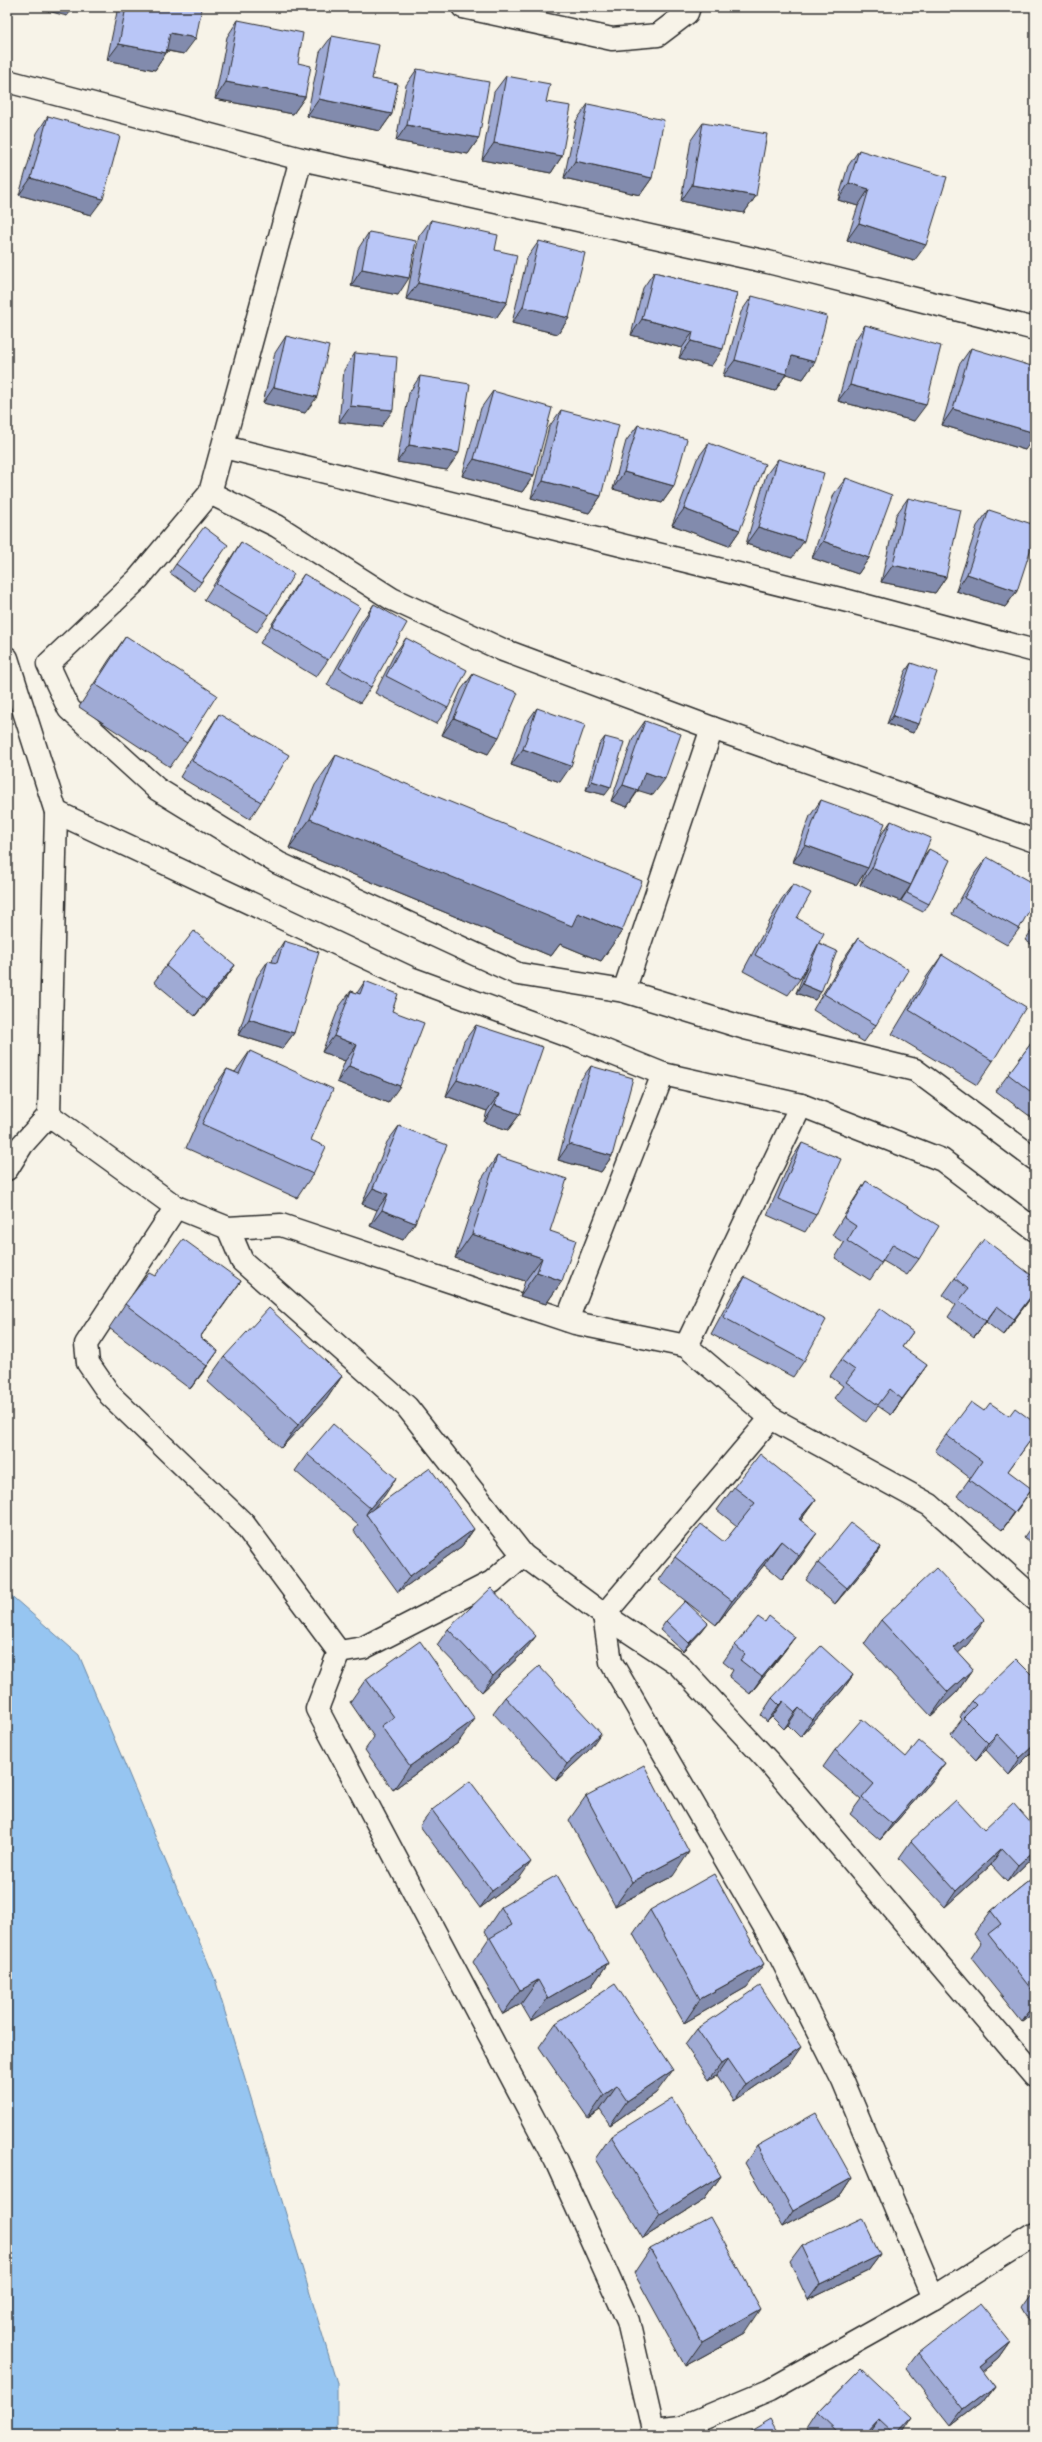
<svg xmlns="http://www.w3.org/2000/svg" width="1042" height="2442" viewBox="0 0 1042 2442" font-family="Mynerve,sans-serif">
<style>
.water{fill:#96c5f1;stroke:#6b87a2}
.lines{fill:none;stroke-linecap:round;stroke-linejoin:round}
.minor-casing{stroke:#2b2b2b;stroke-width:25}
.tertiary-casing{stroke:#2b2b2b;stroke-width:25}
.minor{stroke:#f7f3e8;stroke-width:22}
.tertiary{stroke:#f7f3e8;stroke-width:22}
.wall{fill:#9faad4;stroke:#2b2b2b}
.shaded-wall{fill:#828bad;stroke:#2b2b2b}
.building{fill:#b9c6f7;stroke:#2b2b2b}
</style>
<rect width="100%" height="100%" fill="#f7f3e8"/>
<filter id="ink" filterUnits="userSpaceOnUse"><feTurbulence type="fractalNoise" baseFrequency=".025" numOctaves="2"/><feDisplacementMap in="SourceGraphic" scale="8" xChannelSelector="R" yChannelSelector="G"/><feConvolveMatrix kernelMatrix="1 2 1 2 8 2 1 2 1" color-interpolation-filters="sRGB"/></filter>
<g filter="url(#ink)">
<polygon class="water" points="7,1592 79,1655 215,1979 337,2383 337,2435 7,2435"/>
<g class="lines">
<defs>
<g id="minor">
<polyline points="463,7 612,39 658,35 687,13 689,7"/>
<polyline points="7,81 301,159 768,262 1035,329"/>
<polyline points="301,159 210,493 138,579 48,664 69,709 157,789 278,863 518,974 624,991 745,1028 915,1070 1035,1159"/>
<polyline points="224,447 848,601 1035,651"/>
<polyline points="210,493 277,526 392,599 503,650 712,728 1035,841"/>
<polyline points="56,812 410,978 576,1039 663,1074 801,1105 942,1160 1035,1230"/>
<polyline points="624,991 712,728"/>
<polyline points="7,1169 22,1145 49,1115 176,1207 228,1228 281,1225 575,1323 686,1346 771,1418 930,1505 1035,1599"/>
<polyline points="176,1207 86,1344 88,1363 110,1395 244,1524 339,1652 317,1709 556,2161 628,2321 653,2430 650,2435"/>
<polyline points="228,1228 242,1261 407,1407 523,1555 604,1615 678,1664 769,1762 1035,2077"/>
<polyline points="567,1320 663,1074"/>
<polyline points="686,1346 801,1105"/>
<polyline points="771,1418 604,1615 611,1662 771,1938 843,2081 934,2298"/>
<polyline points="339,1652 363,1648 492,1582 523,1555"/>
<polyline points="653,2430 682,2427 770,2390 934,2298 1035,2234"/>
</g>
<polyline id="tertiary" points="7,658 56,812 49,1115"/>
</defs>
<use href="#minor" class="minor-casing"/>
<use href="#tertiary" class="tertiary-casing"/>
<use href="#minor" class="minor"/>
<use href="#tertiary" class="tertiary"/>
</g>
<g class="wall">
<polygon points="118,7 202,7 184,54 167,51 166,53 155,70 107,60"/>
<polygon points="238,20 298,63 305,97 293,114 215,99 227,37"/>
<polygon points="332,36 372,79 392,114 380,131 307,116 320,52"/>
<polygon points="417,69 479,138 468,154 396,141 406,85"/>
<polygon points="506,76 546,102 562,156 551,173 482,160 494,92"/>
<polygon points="588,104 652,178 640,195 564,178 576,121"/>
<polygon points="48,116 91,215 19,195 37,133"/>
<polygon points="703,123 756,196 744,213 681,201 691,140"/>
<polygon points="859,150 914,261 847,240 858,206 838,200 848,166"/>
<polygon points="431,220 495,250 507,302 496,318 406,299 419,236"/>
<polygon points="369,232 398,295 351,286 358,249"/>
<polygon points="539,241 569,318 558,334 512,323 527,258"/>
<polygon points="654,272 737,293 711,366 679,358 682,348 631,335 643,288"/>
<polygon points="752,296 815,362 803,379 786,374 775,391 723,376 741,312"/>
<polygon points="865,325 914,421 838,401 854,342"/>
<polygon points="286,336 305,413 263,403 275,353"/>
<polygon points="971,348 1025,450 942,425 959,365"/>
<polygon points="355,353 381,427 339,422 344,370"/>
<polygon points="420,376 447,470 397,462 409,393"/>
<polygon points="493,391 534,475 522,492 462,476 481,408"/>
<polygon points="561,410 601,496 589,513 531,498 549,427"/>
<polygon points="638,425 674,486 662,503 613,489 626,441"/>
<polygon points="709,443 740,530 729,546 672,525 697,459"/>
<polygon points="778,459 792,558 746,544 766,475"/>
<polygon points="846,478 869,558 858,574 812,558 834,494"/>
<polygon points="908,498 946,577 935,593 881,582 896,515"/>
<polygon points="989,510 1017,591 1005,607 956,591 977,526"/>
<polygon points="241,542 269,615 257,632 204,600 230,559"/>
<polygon points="222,553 195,591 170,573 176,564"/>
<polygon points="304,574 328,660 316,677 260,643 293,590"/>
<polygon points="374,604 371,687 360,703 327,685 362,621"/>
<polygon points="126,636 187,743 170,767 79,707 109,660"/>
<polygon points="406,638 448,708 436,724 375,693 394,655"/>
<polygon points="911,663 919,724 913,733 887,724 905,672"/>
<polygon points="473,674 488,754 442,735 461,690"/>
<polygon points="537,708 560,782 511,765 525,725"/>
<polygon points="219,714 261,802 250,819 180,777 208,731"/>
<polygon points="645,721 653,795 639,790 627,807 611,801 633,738"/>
<polygon points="605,737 605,795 586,790 599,745"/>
<polygon points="336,755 622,931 601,961 560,944 551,956 289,848 315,785"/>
<polygon points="821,800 879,838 891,821 921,863 923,857 929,849 929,904 923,912 901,901 906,893 900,901 860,885 865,872 856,885 793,862 810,816"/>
<polygon points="987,857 1019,929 1007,945 952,914 975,873"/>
<polygon points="793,884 797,918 819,944 815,1000 796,993 807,966 800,979 788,995 743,971 781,900"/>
<polygon points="1035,926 1035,947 1025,940"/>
<polygon points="858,938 876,1025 864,1042 813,1010 846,955"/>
<polygon points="284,941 294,1033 282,1049 238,1035 257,977 268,961 272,962 273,958"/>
<polygon points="942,955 993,1061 977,1085 892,1034 925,979"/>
<polygon points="235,965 223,982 195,1016 154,982 166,966"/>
<polygon points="365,981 392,1011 388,1103 337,1082 345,1061 322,1052 339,1007 351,991 357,993"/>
<polygon points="476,1025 520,1114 508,1130 484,1122 487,1111 446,1096 464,1041"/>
<polygon points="1035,1038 1035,1120 996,1091"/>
<polygon points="250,1051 311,1140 313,1174 297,1198 186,1148 210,1093 227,1069 235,1072"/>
<polygon points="591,1066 612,1156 601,1172 558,1160 579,1082"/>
<polygon points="399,1126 403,1240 370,1226 377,1210 362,1204 387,1142"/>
<polygon points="802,1143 816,1215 805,1232 767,1215 791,1160"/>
<polygon points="497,1156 550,1231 562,1281 546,1304 520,1296 525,1281 455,1258 481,1180"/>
<polygon points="866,1181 919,1259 907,1275 883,1261 870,1280 835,1258 844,1243 832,1235 855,1198"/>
<polygon points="155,1276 241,1281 200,1337 218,1351 190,1389 109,1328 125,1304"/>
<polygon points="745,1277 804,1361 793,1377 711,1334 733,1293"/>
<polygon points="955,1278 1030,1299 1003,1335 986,1322 974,1337 948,1317 956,1305 943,1295"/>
<polygon points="913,1332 902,1347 915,1382 891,1415 878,1406 866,1422 834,1398 843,1386 830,1376 841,1360"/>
<polygon points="224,1357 342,1376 326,1400 281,1448 207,1381"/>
<polygon points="984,1411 1009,1416 1035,1434 1008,1471 1020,1506 1002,1530 957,1496 970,1478 935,1451 946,1435"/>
<polygon points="307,1454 385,1495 371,1511 474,1529 462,1546 398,1592 354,1531 358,1525 295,1471"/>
<polygon points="734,1487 816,1499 801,1520 801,1556 782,1580 764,1565 716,1625 659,1580 675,1557 724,1542 737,1526 717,1510"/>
<polygon points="1035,1521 1035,1546 1024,1537"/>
<polygon points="881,1547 869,1564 835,1604 806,1580 818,1563"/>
<polygon points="881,1620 968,1644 958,1653 973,1669 957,1692 931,1716 864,1644"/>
<polygon points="666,1621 702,1631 683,1651 660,1630"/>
<polygon points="765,1622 795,1637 783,1653 750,1694 729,1677 733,1670 723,1662 735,1645"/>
<polygon points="448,1629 524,1652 482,1692 437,1645"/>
<polygon points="853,1675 842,1691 800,1737 788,1725 784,1729 772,1717 767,1722 761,1715 772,1698"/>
<polygon points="366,1679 458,1743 393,1790 365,1750 374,1737 350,1702"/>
<polygon points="505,1697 589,1750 556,1781 493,1713"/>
<polygon points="972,1701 1035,1749 1009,1775 986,1750 976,1760 951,1734 962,1719 960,1717"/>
<polygon points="835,1750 933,1780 880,1840 850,1814 861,1799 823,1767"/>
<polygon points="586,1796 673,1876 615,1906 569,1820"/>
<polygon points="432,1810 519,1879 480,1908 420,1826"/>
<polygon points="984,1830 1034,1856 1007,1882 991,1865 945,1907 899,1858 911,1841"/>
<polygon points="1035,1876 1035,2012 1022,2022 971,1958 981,1943 974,1934 991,1911"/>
<polygon points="501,1907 608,1963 591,1987 531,2021 521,2004 503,2014 473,1962 489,1938 485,1931"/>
<polygon points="650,1910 747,1987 684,2023 633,1934"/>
<polygon points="556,2023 656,2093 610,2125 600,2110 588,2118 539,2047"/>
<polygon points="697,2029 790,2063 734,2101 717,2075 709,2080 685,2045"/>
<polygon points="611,2136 721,2176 704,2200 643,2238 595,2159"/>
<polygon points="757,2146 852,2178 841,2195 782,2227 745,2163"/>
<polygon points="802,2246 880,2255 868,2271 808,2300 790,2262"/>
<polygon points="650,2249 745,2333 685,2366 634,2273"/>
<polygon points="1035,2289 1035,2327 1023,2306"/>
<polygon points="1010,2341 998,2358 982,2371 994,2386 982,2402 951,2426 906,2369 918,2353"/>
<polygon points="861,2369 902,2435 812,2435 807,2430 818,2413"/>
</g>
<g class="shaded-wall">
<polygon points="32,7 74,7 67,16"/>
<polygon points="587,7 663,7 660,11"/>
<polygon points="170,33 196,38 184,54 159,49"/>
<polygon points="119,44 166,53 155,70 107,60"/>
<polygon points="226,82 305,97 293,114 215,99"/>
<polygon points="319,99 392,114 380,131 307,116"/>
<polygon points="407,125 479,138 468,154 396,141"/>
<polygon points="494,143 562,156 551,173 482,160"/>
<polygon points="575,161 652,178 640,195 564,178"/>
<polygon points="31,178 103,199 91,215 19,195"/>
<polygon points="849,183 869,189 858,206 838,200"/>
<polygon points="692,185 756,196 744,213 681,201"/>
<polygon points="859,223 926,245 914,261 847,240"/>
<polygon points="362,269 409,278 398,295 351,286"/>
<polygon points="418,283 507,302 496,318 406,299"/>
<polygon points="523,307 569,318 558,334 512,323"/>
<polygon points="642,319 693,332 682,348 631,335"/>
<polygon points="691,341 723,349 711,366 679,358"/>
<polygon points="792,356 815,362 803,379 780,372"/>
<polygon points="735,360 786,374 775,391 723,376"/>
<polygon points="850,385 926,405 914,421 838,401"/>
<polygon points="274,387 317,397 305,413 263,403"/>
<polygon points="350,406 393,410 381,427 339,422"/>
<polygon points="953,409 1035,433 1035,436 1025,450 942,425"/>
<polygon points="409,445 459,453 447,470 397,462"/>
<polygon points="474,459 534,475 522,492 462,476"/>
<polygon points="624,472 674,486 662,503 613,489"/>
<polygon points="543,481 601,496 589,513 531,498"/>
<polygon points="684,509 740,530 729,546 672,525"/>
<polygon points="758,527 804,541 792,558 746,544"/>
<polygon points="823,541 869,558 858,574 812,558"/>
<polygon points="893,565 946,577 935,593 881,582"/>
<polygon points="967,574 1017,591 1005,607 956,591"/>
<polygon points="893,716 919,724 913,733 887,724"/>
<polygon points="454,718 499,737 488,754 442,735"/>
<polygon points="523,749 571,766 560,782 511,765"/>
<polygon points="645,772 665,779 653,795 633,789"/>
<polygon points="592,781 611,787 605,795 586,790"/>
<polygon points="623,785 638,790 627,807 611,801"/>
<polygon points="310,819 578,913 622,931 601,961 560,944 551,956 289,848"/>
<polygon points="805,845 868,868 856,885 793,862"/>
<polygon points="872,868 911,885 900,901 860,885"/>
<polygon points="235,965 223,982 195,1016 206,1000"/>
<polygon points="802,984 821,992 815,1000 796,993"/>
<polygon points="249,1019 294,1033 282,1049 238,1035"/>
<polygon points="334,1036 357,1045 345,1061 322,1052"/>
<polygon points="349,1066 400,1086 388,1103 337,1082"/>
<polygon points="457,1080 499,1094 487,1111 446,1096"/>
<polygon points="495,1105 520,1114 508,1130 484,1122"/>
<polygon points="569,1144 612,1156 601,1172 558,1160"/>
<polygon points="373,1188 388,1194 377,1210 362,1204"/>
<polygon points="382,1210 415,1223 403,1240 370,1226"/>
<polygon points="472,1234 542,1258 525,1281 455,1258"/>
<polygon points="537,1272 562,1281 546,1304 520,1296"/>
<polygon points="241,1281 224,1305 189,1352 200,1337"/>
<polygon points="1035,1291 1030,1299 1003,1335 1014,1319"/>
<polygon points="997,1306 986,1322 974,1337 986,1321"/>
<polygon points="218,1351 201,1375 190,1389 207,1366"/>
<polygon points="927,1365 915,1382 891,1415 902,1399"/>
<polygon points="342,1376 326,1400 281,1448 298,1425"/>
<polygon points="396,1478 385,1495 367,1516 366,1514 370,1508"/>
<polygon points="1032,1489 1020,1506 1002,1530 1014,1513"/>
<polygon points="816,1499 799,1522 799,1519"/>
<polygon points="474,1529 462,1546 398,1592 410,1576"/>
<polygon points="817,1533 801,1556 782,1580 799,1556"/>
<polygon points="781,1541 764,1565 716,1625 732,1601"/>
<polygon points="881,1547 869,1564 835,1604 847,1588"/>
<polygon points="985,1620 968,1644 938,1672 954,1648"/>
<polygon points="708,1623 702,1631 683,1651 689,1643"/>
<polygon points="536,1636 524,1652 482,1692 493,1676"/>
<polygon points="795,1637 783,1653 750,1694 762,1677"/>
<polygon points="973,1669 957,1692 931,1716 948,1692"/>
<polygon points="853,1675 842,1691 800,1737 812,1720"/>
<polygon points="783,1701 772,1717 767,1722 779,1705"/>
<polygon points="799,1708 788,1725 784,1729 795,1712"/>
<polygon points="475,1719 458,1743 393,1790 410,1766"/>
<polygon points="601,1733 589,1750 556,1781 567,1764"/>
<polygon points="997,1734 986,1750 976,1760 988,1743"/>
<polygon points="1035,1744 1035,1749 1009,1775 1020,1758"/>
<polygon points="945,1763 933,1780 880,1840 892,1824"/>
<polygon points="1002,1848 991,1865 945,1907 956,1891"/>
<polygon points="1035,1850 1034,1856 1007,1882 1018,1865"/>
<polygon points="689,1852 673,1876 615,1906 632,1882"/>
<polygon points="531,1862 519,1879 480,1908 492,1891"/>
<polygon points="608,1963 591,1987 531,2021 548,1998"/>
<polygon points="764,1964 747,1987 684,2023 700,1999"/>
<polygon points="538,1980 521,2004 503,2014 520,1990"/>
<polygon points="1035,2003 1035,2012 1022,2022"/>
<polygon points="801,2047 790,2063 734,2101 745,2084"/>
<polygon points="728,2059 717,2075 709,2080 721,2064"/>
<polygon points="673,2070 656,2093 610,2125 627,2101"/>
<polygon points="617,2086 600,2110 588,2118 604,2095"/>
<polygon points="721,2176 704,2200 643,2238 660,2214"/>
<polygon points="852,2178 841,2195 782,2227 793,2211"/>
<polygon points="880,2255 868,2271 808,2300 820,2284"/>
<polygon points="761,2309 745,2333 685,2366 702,2342"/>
<polygon points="1010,2341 998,2358 967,2383 979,2366"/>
<polygon points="994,2386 982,2402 951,2426 963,2410"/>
<polygon points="913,2418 902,2435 897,2435"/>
<polygon points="879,2419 868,2435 864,2435"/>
</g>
<g class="building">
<polygon points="126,7 202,7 196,38 170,33 166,53 119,44"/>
<polygon points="238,20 303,33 298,63 311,66 305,97 226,82"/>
<polygon points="332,36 379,45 372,79 398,84 392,114 319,99"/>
<polygon points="417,69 489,82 479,138 407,125"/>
<polygon points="506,76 550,84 546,102 571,106 562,156 494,143"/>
<polygon points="588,104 664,120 652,178 575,161"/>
<polygon points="48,116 120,136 103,199 31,178"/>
<polygon points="703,123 767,134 756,196 692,185"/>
<polygon points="859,150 947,177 926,245 859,223 869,189 849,183"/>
<polygon points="431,220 498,235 495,250 517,255 507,302 418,283"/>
<polygon points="369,232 416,241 409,278 362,269"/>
<polygon points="539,241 585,253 569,318 523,307"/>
<polygon points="654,272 737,293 723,349 691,341 693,332 642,319"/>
<polygon points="752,296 827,316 815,362 792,356 786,374 735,360"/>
<polygon points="865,325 941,346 926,405 850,385"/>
<polygon points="286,336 329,346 317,397 274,387"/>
<polygon points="971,348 1035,367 1035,433 953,409"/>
<polygon points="355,353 397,357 393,410 350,406"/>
<polygon points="420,376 470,384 459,453 409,445"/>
<polygon points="493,391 552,408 534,475 474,459"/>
<polygon points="561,410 619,425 601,496 543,481"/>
<polygon points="638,425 687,439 674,486 624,472"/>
<polygon points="709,443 765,464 740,530 684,509"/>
<polygon points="778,459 824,473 804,541 758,527"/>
<polygon points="846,478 892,495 869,558 823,541"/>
<polygon points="908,498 961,510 946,577 893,565"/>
<polygon points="989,510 1035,525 1035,536 1017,591 967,574"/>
<polygon points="204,527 228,545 201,582 176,564"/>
<polygon points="241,542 294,574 269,615 216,584"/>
<polygon points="304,574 360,607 328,660 272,626"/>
<polygon points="374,604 407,623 371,687 339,668"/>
<polygon points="126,636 217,695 187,743 95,684"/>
<polygon points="406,638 467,670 448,708 386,676"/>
<polygon points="911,663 937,672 919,724 893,716"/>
<polygon points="473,674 518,693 499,737 454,718"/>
<polygon points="537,708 585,725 571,766 523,749"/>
<polygon points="219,714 289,755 261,802 192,761"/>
<polygon points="645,721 681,734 665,779 645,772 638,790 623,785"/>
<polygon points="605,737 624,742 611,787 592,781"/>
<polygon points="336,755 642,881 622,931 578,913 572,926 310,819"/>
<polygon points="821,800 885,823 868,868 805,845"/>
<polygon points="891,821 931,838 911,885 872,868"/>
<polygon points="929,849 950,860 929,904 907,893"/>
<polygon points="987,857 1035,884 1035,900 1019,929 964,898"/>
<polygon points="793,884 811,893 797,918 824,933 800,979 755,955"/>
<polygon points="194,931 235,965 206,1000 166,966"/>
<polygon points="858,938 909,970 876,1025 824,994"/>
<polygon points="284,941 319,952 294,1033 249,1019 268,961 277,963"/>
<polygon points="819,943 837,951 821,992 802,984"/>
<polygon points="942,955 1026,1007 993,1061 909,1010"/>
<polygon points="365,981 398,994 392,1011 424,1023 400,1086 349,1066 357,1045 334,1036 351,991 360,994"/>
<polygon points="476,1025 543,1047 520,1114 495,1105 499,1094 457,1080"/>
<polygon points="1035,1038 1035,1095 1008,1074"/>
<polygon points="250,1051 333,1089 311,1140 326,1147 313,1174 202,1124 227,1069 239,1074"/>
<polygon points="591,1066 633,1078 612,1156 569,1144"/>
<polygon points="399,1126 447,1145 415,1223 382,1210 388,1194 373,1188"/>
<polygon points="802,1143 841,1159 816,1215 778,1199"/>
<polygon points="497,1156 567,1179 550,1231 576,1240 562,1281 537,1272 542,1258 472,1234"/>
<polygon points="866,1181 939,1226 919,1259 893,1244 881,1263 847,1241 856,1226 844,1218"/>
<polygon points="183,1239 241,1281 200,1337 218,1351 207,1366 125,1304 149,1273 155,1276"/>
<polygon points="984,1239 1035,1278 1035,1291 1014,1319 997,1306 986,1321 959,1301 968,1289 955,1278"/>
<polygon points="745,1277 826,1320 804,1361 723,1317"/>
<polygon points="269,1308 342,1376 298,1425 224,1357"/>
<polygon points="880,1308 913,1332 902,1347 927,1365 902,1399 890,1389 878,1405 846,1382 855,1370 841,1360"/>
<polygon points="971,1402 984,1411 990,1403 1009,1416 1015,1408 1035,1423 1035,1434 1008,1471 1032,1489 1014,1513 969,1480 982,1461 946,1435"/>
<polygon points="333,1424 396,1478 370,1508 307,1454"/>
<polygon points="760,1454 816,1499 799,1519 817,1533 799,1556 781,1541 732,1601 675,1557 701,1524 724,1542 755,1503 734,1487"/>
<polygon points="430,1468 474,1529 410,1576 366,1514"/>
<polygon points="851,1523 881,1547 847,1588 818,1563"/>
<polygon points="936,1568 985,1620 954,1648 973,1669 948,1692 881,1620"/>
<polygon points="491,1588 536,1636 493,1676 448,1629"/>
<polygon points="685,1601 708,1623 689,1643 666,1621"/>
<polygon points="769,1616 795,1637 762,1677 740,1660 745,1654 735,1645 758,1617 765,1622"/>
<polygon points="420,1641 475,1719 410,1766 381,1726 394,1717 366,1679"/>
<polygon points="821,1646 853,1675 812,1720 799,1708 795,1712 783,1701 779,1705 772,1698"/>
<polygon points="1016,1659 1035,1678 1035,1744 1020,1758 997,1734 988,1743 963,1718 976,1705 972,1701"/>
<polygon points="539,1666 601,1733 567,1764 505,1697"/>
<polygon points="862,1719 906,1757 919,1741 945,1763 892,1824 862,1798 874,1784 835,1750"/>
<polygon points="644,1765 689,1852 632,1882 586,1796"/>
<polygon points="470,1781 531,1862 492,1891 432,1810"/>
<polygon points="956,1800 984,1830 1013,1803 1035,1828 1035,1850 1018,1865 1002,1848 956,1891 911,1841"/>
<polygon points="714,1874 764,1964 700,1999 650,1910"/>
<polygon points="557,1875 608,1963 548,1998 538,1980 520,1990 490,1938 512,1925 501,1907"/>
<polygon points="1035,1876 1035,1994 988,1934 1001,1924 991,1911"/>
<polygon points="615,1984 673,2070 627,2101 617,2086 604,2095 556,2023"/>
<polygon points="760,1986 801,2047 745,2084 728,2059 721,2064 697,2029"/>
<polygon points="672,2098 721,2176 660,2214 611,2136"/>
<polygon points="816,2113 852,2178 793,2211 757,2146"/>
<polygon points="710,2217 761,2309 702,2342 650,2249"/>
<polygon points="862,2218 880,2255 820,2284 802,2246"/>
<polygon points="980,2304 1010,2341 979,2366 994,2386 963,2410 918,2353"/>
<polygon points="861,2369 913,2418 897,2435 896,2435 879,2419 864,2435 841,2435 818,2413"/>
<polygon points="771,2419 780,2435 744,2435"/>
</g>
</g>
<rect width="1042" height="2442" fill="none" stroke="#f7f3e8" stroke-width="24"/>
<rect x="12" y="12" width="1018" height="2418" fill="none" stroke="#2b2b2b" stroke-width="1.5" filter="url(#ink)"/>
</svg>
